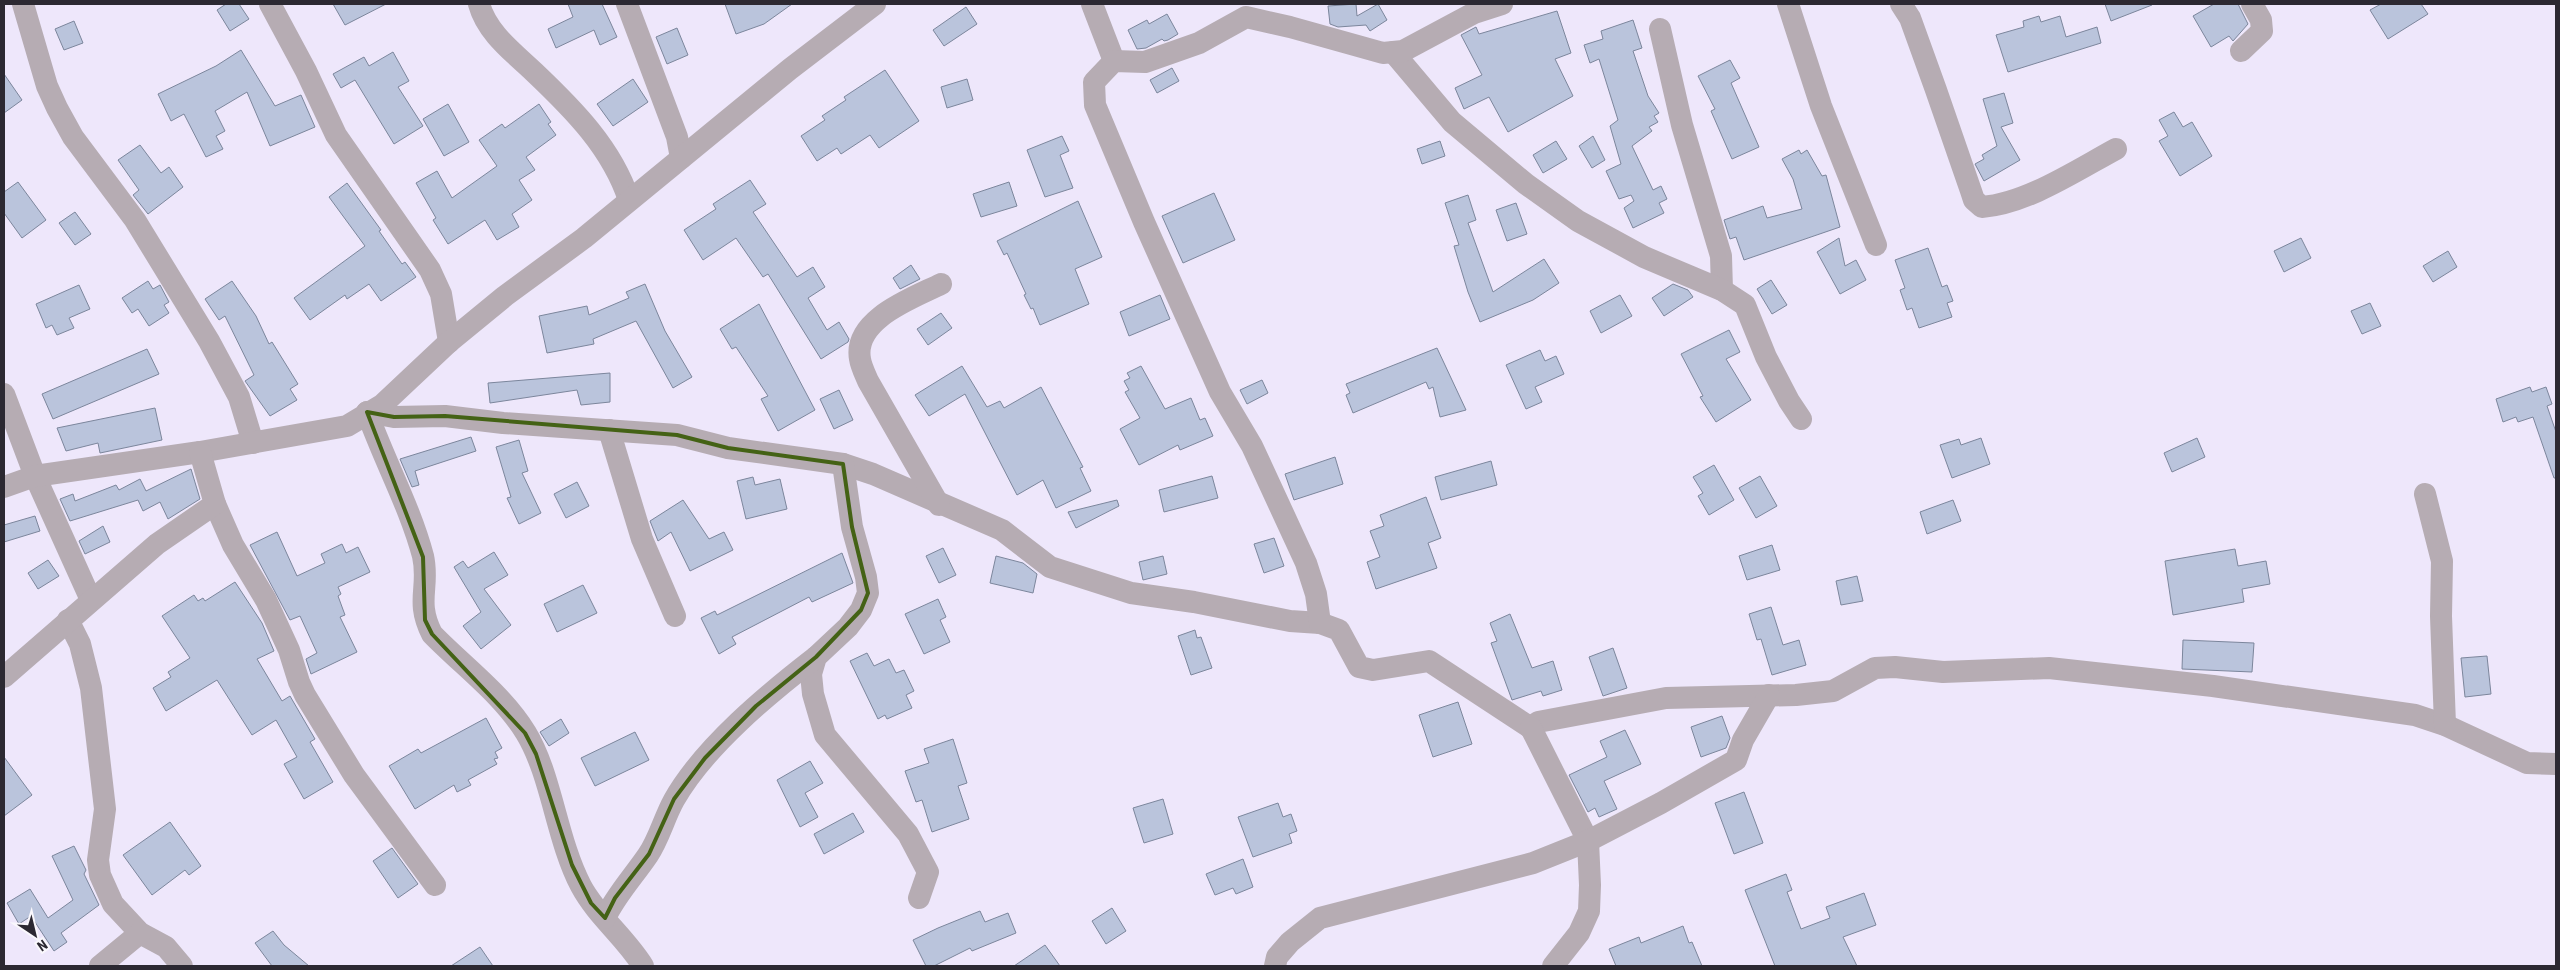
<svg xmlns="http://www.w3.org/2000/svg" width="2560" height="970" viewBox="0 0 2560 970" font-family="'Roboto Condensed',sans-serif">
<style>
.building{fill:#bac4dc;stroke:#7c869c}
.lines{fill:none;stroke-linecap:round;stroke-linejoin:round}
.minor{stroke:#b6acb3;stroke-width:22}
.marked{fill:none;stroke:#446215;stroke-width:4;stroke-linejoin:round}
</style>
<rect width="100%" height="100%" fill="#eee7fb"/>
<g class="building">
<polygon points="226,4 239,4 249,19 230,31 217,10"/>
<polygon points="333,4 386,4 345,25"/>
<polygon points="568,4 602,4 617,37 600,45 594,30 556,48 548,29 573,17"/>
<polygon points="725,4 792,4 764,24 736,34"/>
<polygon points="1356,4 1357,16 1378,4 1387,20 1370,31 1366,25 1338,27 1330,24 1328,6"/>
<polygon points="2105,4 2152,4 2152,5 2111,21"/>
<polygon points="2214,4 2238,4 2248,24 2233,41 2229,36 2211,47 2193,16"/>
<polygon points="2381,4 2421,4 2428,14 2388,39 2370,10"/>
<polygon points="966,7 977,24 944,46 933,30"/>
<polygon points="1557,11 1571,53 1555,59 1573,96 1508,132 1489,97 1464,109 1455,88 1482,75 1461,35 1476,27 1479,34"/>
<polygon points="1167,14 1178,34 1168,40 1164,41 1162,39 1146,48 1137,49 1128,30 1147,20 1149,24"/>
<polygon points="2039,16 2041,22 2060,16 2066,37 2097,27 2101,43 2008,72 1996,35 2024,27 2023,21"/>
<polygon points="1633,20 1642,48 1633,51 1648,96 1659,113 1654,116 1658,122 1649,127 1652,131 1632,146 1653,190 1661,186 1667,199 1659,203 1664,213 1633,228 1624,208 1634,201 1631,195 1619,199 1606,171 1621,164 1610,126 1618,120 1599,59 1590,63 1584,45 1603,39 1601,31"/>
<polygon points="74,21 83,43 64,50 55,29"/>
<polygon points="677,28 688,55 667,64 656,37"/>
<polygon points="241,50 275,106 301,95 315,127 270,146 247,92 215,111 225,131 216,136 223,149 206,157 184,114 171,121 158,94 216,66"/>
<polygon points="393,52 409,81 398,87 423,126 394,144 355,80 341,88 333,74 364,57 369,66"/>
<polygon points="1730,60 1740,78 1731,83 1759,147 1732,159 1711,111 1715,109 1698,76"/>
<polygon points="1172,68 1179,81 1157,93 1150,80"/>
<polygon points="885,70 919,121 879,148 870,135 841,154 837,148 817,161 801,136 825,120 822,116 846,100 844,97"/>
<polygon points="4,74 22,100 4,113"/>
<polygon points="633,79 648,102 613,126 597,104"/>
<polygon points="967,79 973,100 947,108 941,87"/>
<polygon points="2004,93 2013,123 2001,127 2020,160 1984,181 1975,164 1984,159 1982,155 1997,146 1983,99"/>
<polygon points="448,104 469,142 444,156 423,119"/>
<polygon points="539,104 551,122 548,124 556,135 526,157 535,170 519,180 532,200 512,214 519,227 497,240 485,220 448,244 433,220 436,218 416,183 437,171 452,198 497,166 479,140 502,124 505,128"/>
<polygon points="2174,112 2183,127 2192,122 2212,156 2180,176 2159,141 2168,136 2159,120"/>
<polygon points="1062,136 1069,151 1060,155 1073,188 1045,197 1027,150"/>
<polygon points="1593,136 1605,160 1592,168 1579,146"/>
<polygon points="1440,141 1445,156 1422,164 1417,149"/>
<polygon points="1556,141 1567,159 1543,173 1533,155"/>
<polygon points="140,145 161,173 169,167 183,187 148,214 133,195 139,190 118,160"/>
<polygon points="1799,150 1801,154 1807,150 1822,176 1826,175 1840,227 1744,260 1736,237 1730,239 1724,220 1763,206 1767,218 1802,209 1793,179 1782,159"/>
<polygon points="750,180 766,204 753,212 797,277 813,267 825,287 808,298 827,330 839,322 849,339 848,342 821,359 768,274 763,277 736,238 703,260 684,230 716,209 713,204"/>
<polygon points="18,182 46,220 22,238 4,213 4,192"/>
<polygon points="1009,182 1017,206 981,217 973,194"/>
<polygon points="347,183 381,230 379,231 402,264 405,262 416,277 381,301 369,284 347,299 345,295 310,320 294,298 365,246 329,197"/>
<polygon points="1214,193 1235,240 1183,263 1162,216"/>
<polygon points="1468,195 1476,220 1468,223 1493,292 1544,259 1559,283 1533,300 1480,322 1468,292 1454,246 1459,245 1445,203"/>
<polygon points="1078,201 1102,257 1075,269 1089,304 1040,325 1033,308 1031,309 1024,295 1026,294 1007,253 1004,255 997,241"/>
<polygon points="1516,203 1527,234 1507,241 1496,210"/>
<polygon points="75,212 91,234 75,245 59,223"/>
<polygon points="1839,238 1845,266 1856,260 1866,280 1840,294 1817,252"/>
<polygon points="2301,238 2311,258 2284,272 2274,251"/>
<polygon points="1928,248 1942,287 1947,285 1953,301 1947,303 1952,317 1919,328 1912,308 1907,310 1900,290 1905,288 1895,260"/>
<polygon points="2448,251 2457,267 2433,282 2423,266"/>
<polygon points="911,265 920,279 900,289 893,278"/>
<polygon points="1771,280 1787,305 1772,314 1757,289"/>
<polygon points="148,281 153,289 160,285 169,302 164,305 169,313 149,326 138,309 132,313 122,298"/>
<polygon points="232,281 256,316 269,344 272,342 298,384 290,389 297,400 270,416 245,381 254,375 225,316 219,320 205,299"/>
<polygon points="645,284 665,331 692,377 673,388 636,321 593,339 594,344 547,353 539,316 587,306 589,315 629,298 626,292"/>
<polygon points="1673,284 1688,290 1693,297 1664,316 1652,298"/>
<polygon points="79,285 90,309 69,318 74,328 57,335 52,325 46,328 36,304"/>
<polygon points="1160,295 1170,319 1129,336 1120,312"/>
<polygon points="1620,295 1632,316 1601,333 1590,311"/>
<polygon points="2370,303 2381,326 2362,334 2351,311"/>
<polygon points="759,304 815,410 778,431 761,399 768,396 736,347 732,349 720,329"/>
<polygon points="941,313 952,328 928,345 917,329"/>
<polygon points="1729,330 1740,352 1726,359 1751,400 1716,422 1700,397 1703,396 1681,354"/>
<polygon points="1437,348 1466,410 1440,417 1433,387 1429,389 1426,382 1353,413 1346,395 1350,393 1346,384"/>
<polygon points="147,349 159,374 53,419 42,394"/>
<polygon points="1540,350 1545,361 1556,356 1564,374 1535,387 1542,402 1526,409 1506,365"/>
<polygon points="962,366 987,407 1000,401 1004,408 1041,387 1083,467 1080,468 1091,491 1056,508 1043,480 1017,495 965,394 929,416 915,395"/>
<polygon points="1141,366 1165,409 1191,398 1200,420 1205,418 1213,436 1180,450 1178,445 1139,465 1120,429 1140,418 1125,392 1129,390 1124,381 1130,378 1127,373"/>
<polygon points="610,373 610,402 581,405 577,390 490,403 488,383"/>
<polygon points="1262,380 1268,393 1247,404 1240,390"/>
<polygon points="2530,387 2532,392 2546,387 2552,404 2547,406 2556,432 2556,478 2554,478 2533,417 2518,422 2516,417 2503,422 2496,399"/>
<polygon points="839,390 853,420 834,429 820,399"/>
<polygon points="155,408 162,440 100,453 98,443 66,451 57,428"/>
<polygon points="471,437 476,451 415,471 419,485 412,487 400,459"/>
<polygon points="1981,438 1990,464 1952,478 1940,445 1959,439 1961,445"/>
<polygon points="2197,438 2205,457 2172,472 2164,453"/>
<polygon points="519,440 528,471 522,473 541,513 519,524 507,498 511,497 496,447"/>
<polygon points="1335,457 1343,484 1294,500 1285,474"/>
<polygon points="1491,461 1497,485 1441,500 1435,477"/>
<polygon points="1714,465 1734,500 1709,515 1698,496 1703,493 1693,477"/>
<polygon points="191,469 200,499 168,519 160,502 143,511 138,500 70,521 60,499 73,494 75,501 116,485 119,490 140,479 146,491"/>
<polygon points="1212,476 1218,498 1164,512 1159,490"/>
<polygon points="1760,476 1777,506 1756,518 1739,488"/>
<polygon points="753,477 755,485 780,479 787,509 746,519 737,481"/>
<polygon points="577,482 589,506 566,518 554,494"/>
<polygon points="1426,497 1441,538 1428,543 1437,568 1376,589 1367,562 1380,557 1370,531 1384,526 1380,515"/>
<polygon points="683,500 709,539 724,532 733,550 690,571 671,532 658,541 650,521"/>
<polygon points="1117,500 1119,506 1076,528 1068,512"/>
<polygon points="1953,500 1961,521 1927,534 1920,512"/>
<polygon points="35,516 40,531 4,542 4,525"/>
<polygon points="103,526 110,542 85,554 79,541"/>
<polygon points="277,532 297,576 325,563 321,554 342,544 346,553 358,547 370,572 338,587 341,594 338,596 345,615 340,617 357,652 311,674 306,659 317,653 300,616 290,620 250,545"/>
<polygon points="1274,538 1284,566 1264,573 1254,544"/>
<polygon points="1772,545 1780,570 1747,580 1739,556"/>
<polygon points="943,548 956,575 939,583 926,556"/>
<polygon points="2235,549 2238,566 2266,561 2270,584 2242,589 2244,602 2173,615 2165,561"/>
<polygon points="494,552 508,575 484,589 511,625 481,649 463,626 481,612 454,567 463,561 468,568"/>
<polygon points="842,553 853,583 812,602 809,597 732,637 736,644 719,654 701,618 715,611 717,615"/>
<polygon points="996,556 1023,563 1037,574 1033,593 990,583"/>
<polygon points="1163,556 1167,574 1143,580 1139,562"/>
<polygon points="48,560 59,576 38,589 28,573"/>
<polygon points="1857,576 1863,601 1841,605 1836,581"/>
<polygon points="235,582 262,623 274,651 257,659 282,701 290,696 315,739 310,742 333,782 304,799 284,764 297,757 276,720 252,735 217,680 166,711 153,688 171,677 168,672 190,658 162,616 194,595 198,601 203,598 205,601"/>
<polygon points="583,585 597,613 557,632 544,604"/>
<polygon points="938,599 946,617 940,620 950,642 924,654 905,614"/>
<polygon points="1771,607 1783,645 1799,640 1806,665 1772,675 1761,639 1757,640 1749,614"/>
<polygon points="1510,614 1532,668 1553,661 1562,690 1543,696 1541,691 1512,700 1491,643 1497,641 1490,623"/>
<polygon points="1195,630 1197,638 1201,637 1212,668 1191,675 1178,636"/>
<polygon points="2183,640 2254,643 2252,672 2182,669"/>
<polygon points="1613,648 1627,688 1603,696 1589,657"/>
<polygon points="867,653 874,666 889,659 896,673 904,670 914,691 906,695 912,708 887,719 885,715 878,719 850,661"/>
<polygon points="2487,656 2491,694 2465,697 2461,658"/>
<polygon points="1458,702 1472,744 1433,757 1419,715"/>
<polygon points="1722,716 1730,738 1726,748 1701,757 1691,727"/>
<polygon points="486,718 502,748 495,752 498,758 494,759 497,764 468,780 471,785 457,792 454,785 415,809 389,766 418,749 421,753"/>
<polygon points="561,719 569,733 549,746 540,732"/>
<polygon points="1625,730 1641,764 1604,781 1617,809 1599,817 1595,808 1588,812 1569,775 1607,757 1600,741"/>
<polygon points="635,732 649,760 595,786 581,758"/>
<polygon points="953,739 967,783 958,786 969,819 932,832 922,800 916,802 905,771 929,763 924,749"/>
<polygon points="4,757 32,795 4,816"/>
<polygon points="810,761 823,783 805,793 818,817 800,827 777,780"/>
<polygon points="1744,792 1763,843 1734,854 1715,803"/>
<polygon points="1163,799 1173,834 1144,843 1133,808"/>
<polygon points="1278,803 1283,817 1291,814 1297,831 1289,834 1292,843 1253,857 1238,817"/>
<polygon points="853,813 864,832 824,854 814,834"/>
<polygon points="170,822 201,866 189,875 185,870 152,895 123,855"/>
<polygon points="74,846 86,870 84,874 99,905 61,933 67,942 54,951 31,916 19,924 7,903 30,889 48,918 73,900 52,856"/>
<polygon points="392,848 418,884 398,898 373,861"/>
<polygon points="1243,859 1253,887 1236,894 1233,888 1215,895 1206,874"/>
<polygon points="1786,874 1792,890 1787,892 1801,929 1830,918 1826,907 1864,893 1876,925 1843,937 1857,966 1775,966 1745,890"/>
<polygon points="1112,908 1126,931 1106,944 1092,921"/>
<polygon points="980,911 985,922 1008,913 1016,933 972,951 970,948 934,966 926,966 913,940 938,928"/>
<polygon points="1683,926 1689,943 1692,942 1702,966 1616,966 1609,949 1639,937 1641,943"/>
<polygon points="273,931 284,945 309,966 272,966 255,943"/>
<polygon points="1045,945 1060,966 1014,966"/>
<polygon points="480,947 493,966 451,966"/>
</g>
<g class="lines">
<g class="minor">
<polyline points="23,4 47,86 57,108 73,137 135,220 209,341 239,397 253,443"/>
<polyline points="270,4 306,71 336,135 430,270 441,294 449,342"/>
<path d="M 479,4 C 487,33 513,52 534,72 C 573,109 612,148 629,200"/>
<polyline points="627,4 677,137 681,158"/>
<polyline points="1092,4 1114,61"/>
<polyline points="1788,4 1821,106 1876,245"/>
<path d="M 1901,4 L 1910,18 L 1936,90 L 1971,191 L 1974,200 L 1982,207 C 2026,204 2077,170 2116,149"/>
<polyline points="1660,29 1682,125 1721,256 1722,290"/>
<polyline points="2241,51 2262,31 2261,20 2252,4"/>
<polyline points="1393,52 1452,122 1526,184 1578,221 1644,257 1722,290 1745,305 1766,357 1789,401 1801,419"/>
<polyline points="4,394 35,476 91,600"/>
<polyline points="367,412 394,417 445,416 503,423 677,435 728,448 843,464 873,474 1002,530 1050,567 1131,593 1194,602 1290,621 1320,623 1339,630 1359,667 1373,670 1429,661 1531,728 1538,722 1666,698 1796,695 1833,691 1875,668 1895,667 1943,672 2049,668 2213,686 2415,715 2445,725 2527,763 2556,764"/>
<path d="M 367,412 C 384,460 410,507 423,556 C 430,587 415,601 432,634 C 463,666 502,694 526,733 C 552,776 556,838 581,886 C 597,916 625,937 643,966"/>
<polyline points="609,430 642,539 675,616"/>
<polyline points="843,464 852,527 866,577 868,593 861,610 848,627 816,657 811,674 813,694 825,735 908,834 928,872 919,898"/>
<polyline points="4,487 35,476 200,452 347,426 382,405 449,342 505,296 584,238 790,69 875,4"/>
<polyline points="2425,494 2442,561 2441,616 2445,725"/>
<polyline points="215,504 233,545 266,600 289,650 299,682 305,695 354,775 435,885"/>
<path d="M 939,505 L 868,381 C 865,374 861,366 860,359 C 853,319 913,298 941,284"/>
<polyline points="68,620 80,644 91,688 105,809 98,860 100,875 113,904 140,933 166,947 182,966"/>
<polyline points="1320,623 1316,594 1306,563 1252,446 1220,392 1144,222 1095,105 1094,82 1114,61 1145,62 1199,43 1246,17 1290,27 1383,53 1403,51 1474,13 1502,4"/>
<polyline points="4,677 157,544 215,504 200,452"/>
<polyline points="1531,728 1588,841 1590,885 1589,911 1579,933 1553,966"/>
<path d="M 605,918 C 616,895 633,877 648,855 C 659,839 664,818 674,800 C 704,747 768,694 816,657"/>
<polyline points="100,966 140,933"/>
<polyline points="1275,966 1277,957 1290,942 1320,918 1533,863 1588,841 1661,803 1736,760 1743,740 1769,695"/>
</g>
</g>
<path class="marked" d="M 367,412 L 394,417 L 445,416 L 677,435 L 728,448 L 843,464 L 852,527 L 868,593 L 861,610 L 816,657 L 756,706 L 705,758 L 674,799 L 649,854 L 615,898 L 605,918 L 591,903 L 572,865 L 536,754 L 525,733 L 432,634 L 425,620 L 423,557 Z"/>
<rect width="2560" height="970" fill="none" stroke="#2c2932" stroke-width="10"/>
<g transform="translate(35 935) rotate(145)" stroke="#f9f7fc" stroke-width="4" paint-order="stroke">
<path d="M0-4L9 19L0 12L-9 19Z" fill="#2c2932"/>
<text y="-8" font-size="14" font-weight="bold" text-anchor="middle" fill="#2c2932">N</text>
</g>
</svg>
